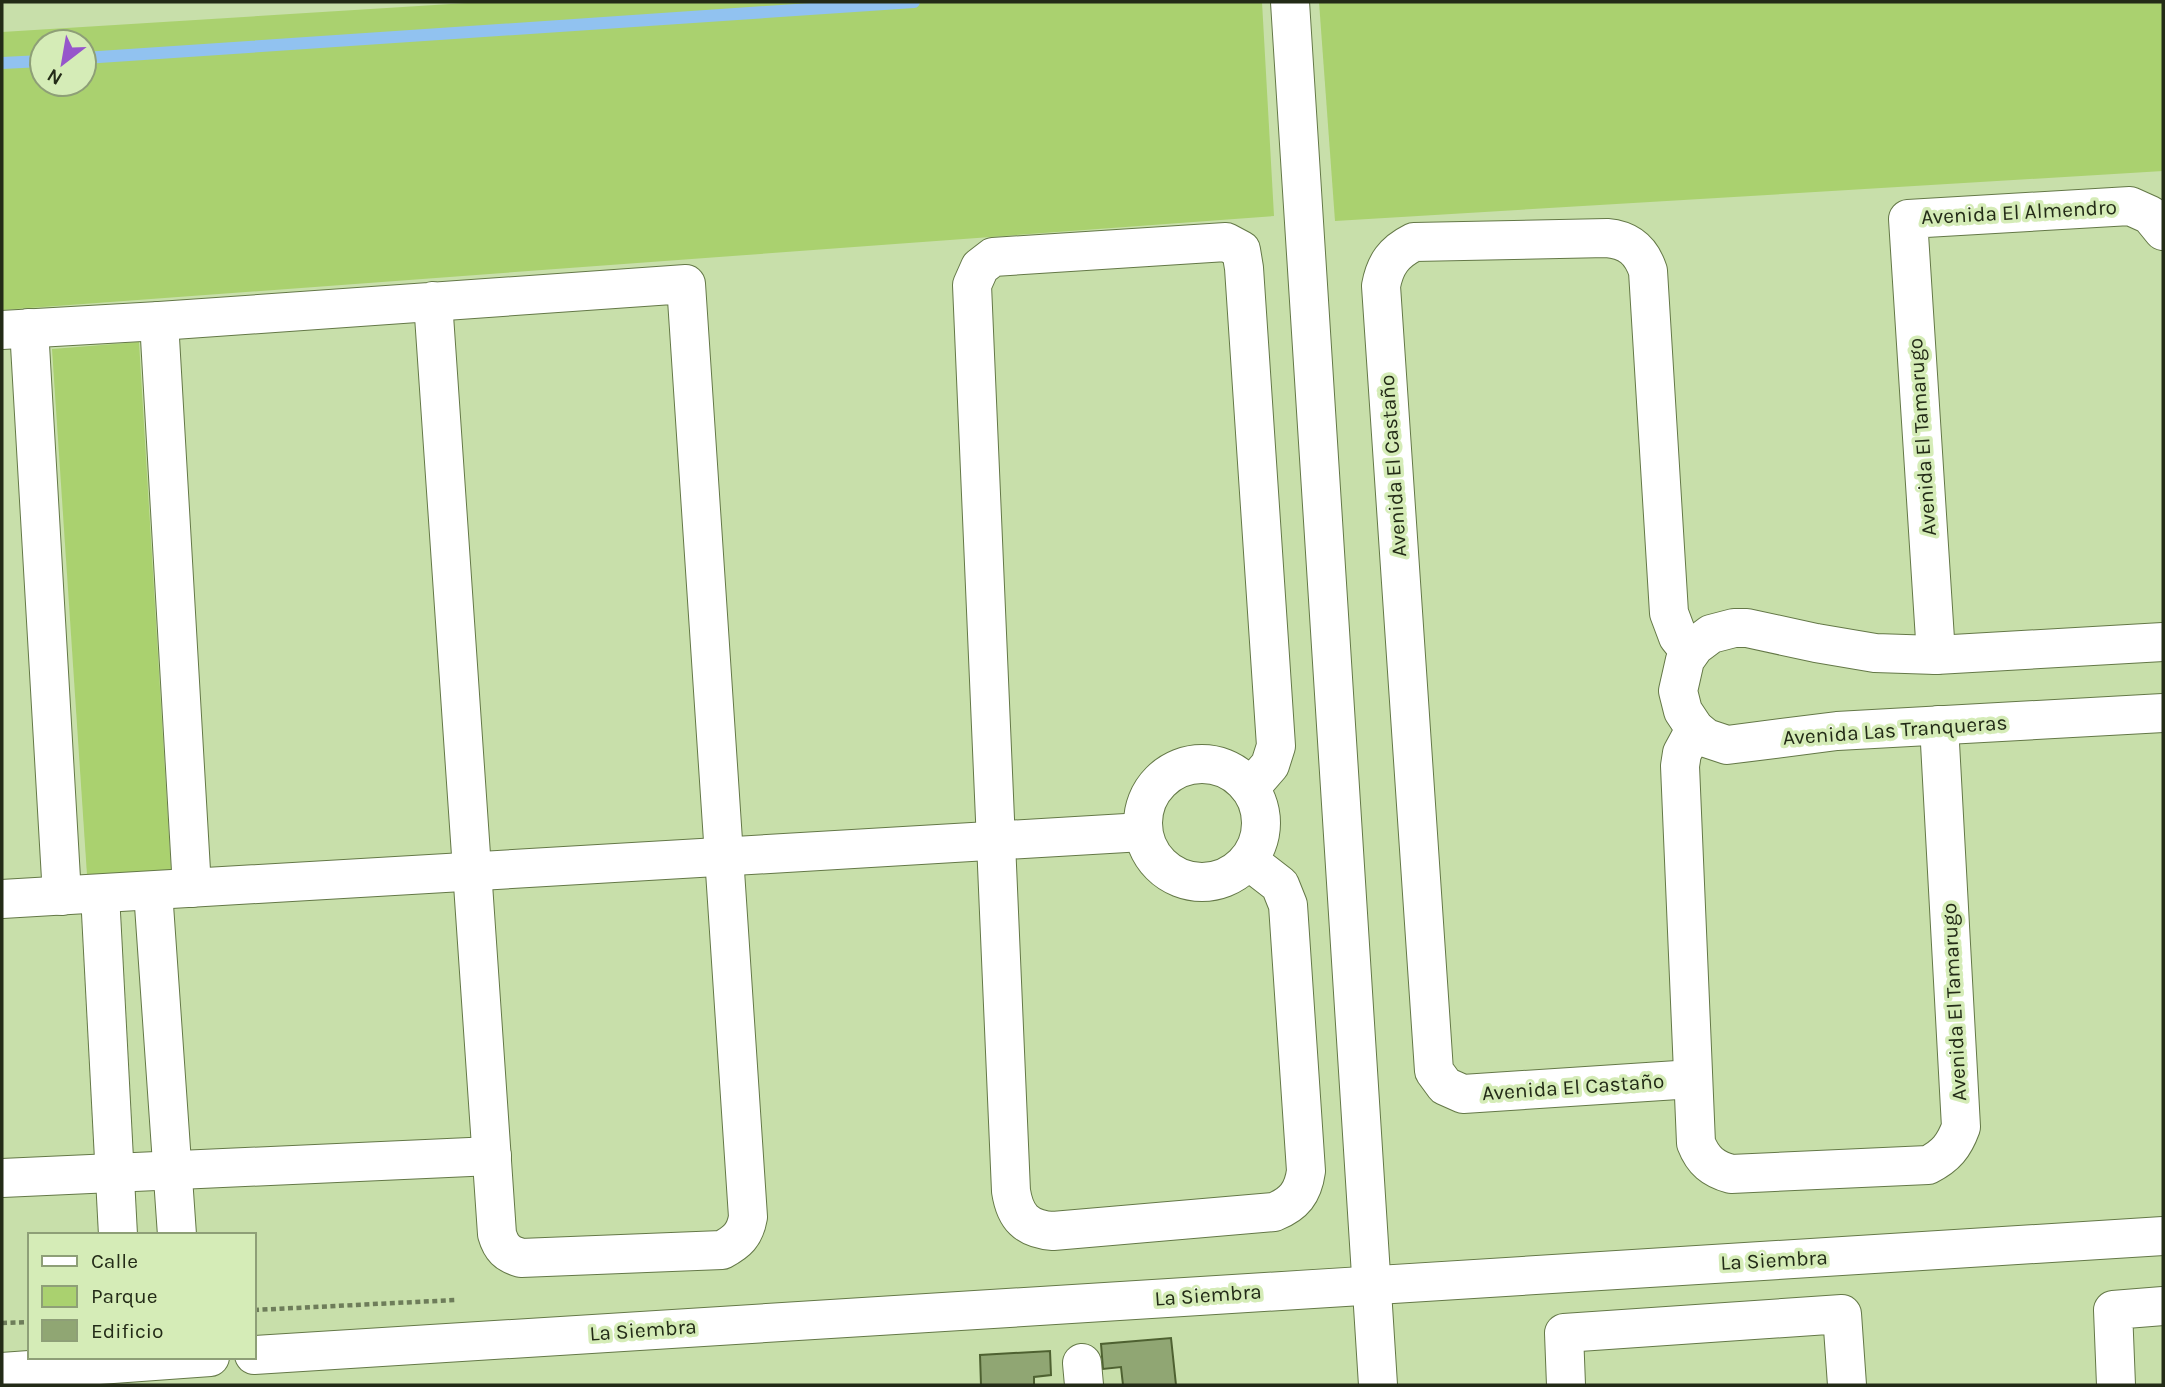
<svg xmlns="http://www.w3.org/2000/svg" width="2165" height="1387" viewBox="0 0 2165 1387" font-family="Karla,sans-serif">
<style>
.green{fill:#aad16f;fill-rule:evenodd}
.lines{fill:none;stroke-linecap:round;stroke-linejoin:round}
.stream{stroke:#91c2f0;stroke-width:12}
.building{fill:#90a673;stroke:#4e6131;stroke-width:2}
.minor-casing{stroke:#647847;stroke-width:40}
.path{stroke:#6e7d5a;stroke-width:4.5;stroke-dasharray:5 3.5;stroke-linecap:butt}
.minor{stroke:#fff;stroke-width:38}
.labels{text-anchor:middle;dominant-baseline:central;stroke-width:7;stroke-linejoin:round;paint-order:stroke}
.street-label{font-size:21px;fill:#232b17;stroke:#d5ecb7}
</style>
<rect width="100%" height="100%" fill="#c8dfaa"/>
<g class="green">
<path d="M 483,2 L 1262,2 L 1274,216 L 2,310 L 2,32 ZM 42,42 L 84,42 L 84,84 L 42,84 Z"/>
<polygon points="1319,2 2163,2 2163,171 1335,221"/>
<polygon points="139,342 171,870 87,875 52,349"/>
</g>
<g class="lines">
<g class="stream">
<polyline points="84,58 914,2"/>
<polyline points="2,63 42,61"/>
</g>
</g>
<g class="building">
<polygon points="1171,1338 1176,1385 1123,1385 1121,1367 1103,1369 1101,1344"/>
<polygon points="1050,1351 1051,1375 1034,1377 1034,1385 981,1385 980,1355"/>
</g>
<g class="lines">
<defs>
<g id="minor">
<polyline points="1290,2 1378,1385"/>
<polyline points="159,321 192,888"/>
<polyline points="29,328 62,896"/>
<path d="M 2,330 L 159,321 L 686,284 L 748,1217 C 745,1235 737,1242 722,1250 L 521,1258 C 507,1254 501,1248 497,1234 L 433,301"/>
<polyline points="2163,642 1936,655 1875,653 1816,643 1747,628 1734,628 1711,634 1695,646 1685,660 1678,691 1683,711 1695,729 1706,738 1727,745 1837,731 2163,713"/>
<path d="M 1690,652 L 1678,637 L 1669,613 L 1648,271 C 1641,250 1629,240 1607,238 L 1414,242 C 1394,252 1385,264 1381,286 L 1434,1071 L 1445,1086 L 1463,1094 L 1693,1079"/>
<polyline points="1936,655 1908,219 2130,206 2150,215 2163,231"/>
<path d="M 1695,729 L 1682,753 L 1680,766 L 1696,1143 C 1703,1161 1713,1169 1731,1174 L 1928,1165 C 1946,1156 1954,1146 1961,1127 L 1939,725"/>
<circle cx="1202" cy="823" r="59"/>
<path d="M 1249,861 L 1280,885 L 1288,905 L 1306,1171 C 1303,1193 1294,1204 1274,1212 L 1053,1231 C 1026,1229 1015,1217 1011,1191 L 972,285 L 980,267 L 993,257 L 1226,242 L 1241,250 L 1244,268 L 1276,746 L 1270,765 L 1250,788"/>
<polyline points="153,891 177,1235"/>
<polyline points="100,894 118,1235"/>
<polyline points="2,899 1143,832"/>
<polyline points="2,1178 492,1156"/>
<polyline points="254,1355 2163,1236"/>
<polyline points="1082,1363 1084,1385"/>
<polyline points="2,1372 210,1357"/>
<polyline points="1566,1385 1564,1333 1842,1314 1847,1385"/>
<polyline points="2116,1385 2113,1310 2163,1306"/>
</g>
</defs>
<use href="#minor" class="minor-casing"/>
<g class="path">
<polyline points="254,1310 456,1300"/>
<polyline points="2,1323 30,1322"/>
</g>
<use href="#minor" class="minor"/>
</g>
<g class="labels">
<g class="street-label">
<text transform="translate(2019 212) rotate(-3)">Avenida El Almendro</text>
<text transform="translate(1922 437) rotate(-94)">Avenida El Tamarugo</text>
<text transform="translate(1393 466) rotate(-94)">Avenida El Castaño</text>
<text transform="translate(1895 730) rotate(-4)">Avenida Las Tranqueras</text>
<text transform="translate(1954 1002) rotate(-93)">Avenida El Tamarugo</text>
<text transform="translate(1573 1087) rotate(-4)">Avenida El Castaño</text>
<text transform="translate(1774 1260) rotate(-3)">La Siembra</text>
<text transform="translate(1208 1295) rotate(-4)">La Siembra</text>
<text transform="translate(643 1330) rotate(-4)">La Siembra</text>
</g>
</g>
<rect width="2165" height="1387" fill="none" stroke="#232b17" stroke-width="7"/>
<rect x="28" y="1233" width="228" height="126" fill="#d5ecb7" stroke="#8e9f77" stroke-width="2"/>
<rect x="42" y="1256" width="35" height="10" fill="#ffffff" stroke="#8e9f77" stroke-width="2"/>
<text x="91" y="1268" font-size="21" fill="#232b17">Calle</text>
<rect x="42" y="1286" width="35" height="21" fill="#aad16f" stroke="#8e9f77" stroke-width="2"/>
<text x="91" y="1303" font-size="21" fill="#232b17">Parque</text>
<rect x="42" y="1320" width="35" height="21" fill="#90a673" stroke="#8e9f77" stroke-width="2"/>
<text x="91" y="1338" font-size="21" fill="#232b17">Edificio</text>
<g transform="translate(63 63) rotate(211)"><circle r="33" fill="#d5ecb7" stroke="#8e9f77" stroke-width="2"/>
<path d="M0-5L12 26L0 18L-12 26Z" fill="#9655cb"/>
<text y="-10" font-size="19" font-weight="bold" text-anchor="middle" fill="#232b17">N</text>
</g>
</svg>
